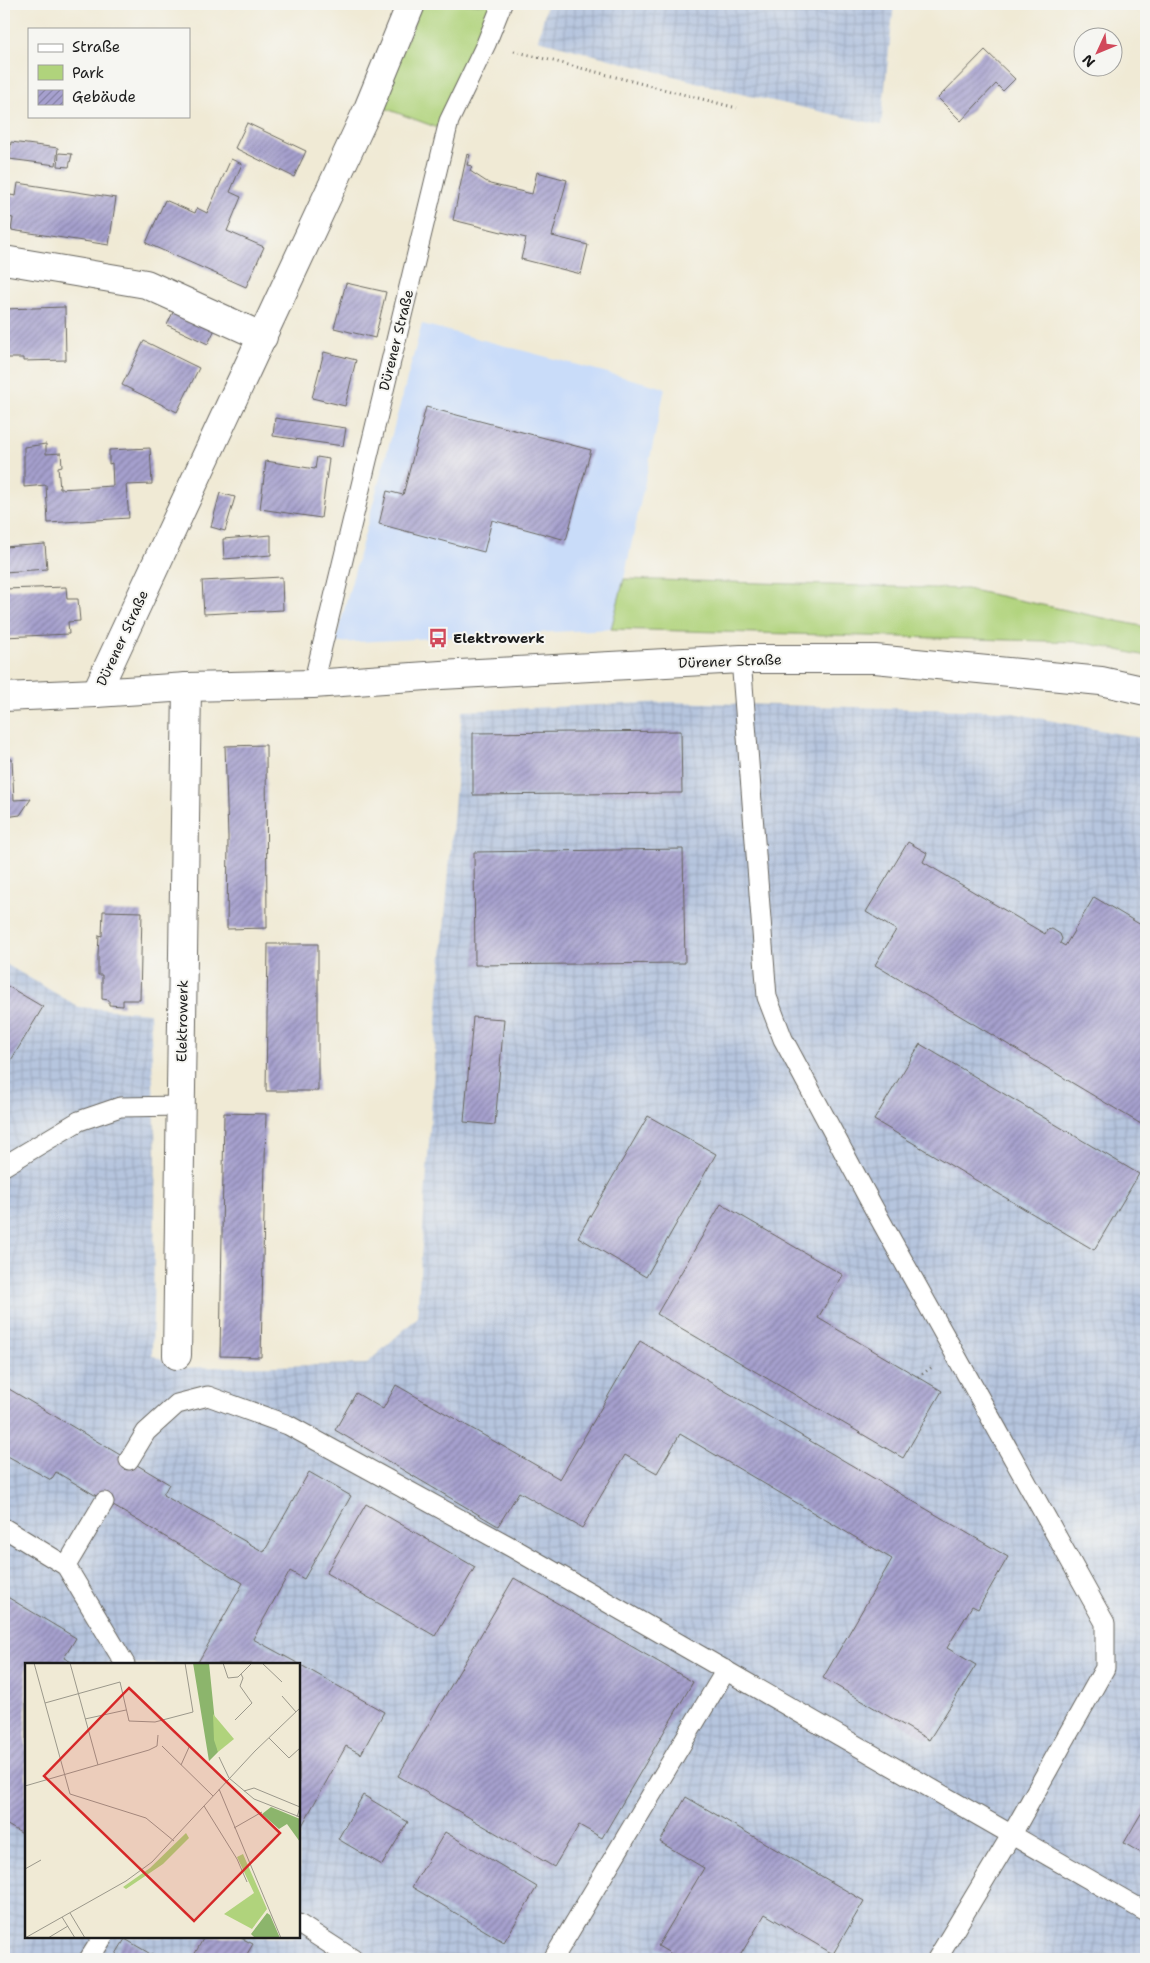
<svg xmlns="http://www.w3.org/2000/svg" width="1150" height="1963" viewBox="0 0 1150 1963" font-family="'Shantell Sans',sans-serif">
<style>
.built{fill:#c9dcf9}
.industrial{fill:url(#industrial-grid);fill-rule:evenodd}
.green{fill:#b0d37c;stroke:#66784c}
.building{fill:url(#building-hatch)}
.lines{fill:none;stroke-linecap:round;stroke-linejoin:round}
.lane-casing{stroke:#66645d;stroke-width:21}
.street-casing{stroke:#66645d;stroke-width:30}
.secondary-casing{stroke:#66645d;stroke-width:30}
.path{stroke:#66645d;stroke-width:3;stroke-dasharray:1 4;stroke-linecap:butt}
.lane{stroke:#fff;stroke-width:19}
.street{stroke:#fff;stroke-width:28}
.secondary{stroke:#fff;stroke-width:28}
.labels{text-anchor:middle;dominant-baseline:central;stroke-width:4;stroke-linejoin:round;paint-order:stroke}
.street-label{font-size:14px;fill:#1c1c1c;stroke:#f6f6f2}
.poi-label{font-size:14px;font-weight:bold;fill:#1c1c1c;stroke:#f6f6f2;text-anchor:start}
.inset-road{fill:none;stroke:#9b988b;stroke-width:1}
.view{fill:#d62828;fill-opacity:0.15;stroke:#d62828;stroke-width:2.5}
.inset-edge{fill:none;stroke:#1c1c1c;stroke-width:2.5}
</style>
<defs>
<pattern id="industrial-grid" width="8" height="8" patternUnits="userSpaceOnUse" patternTransform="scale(1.25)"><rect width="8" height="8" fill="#b6c5de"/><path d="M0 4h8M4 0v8" fill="none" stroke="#9ca9be"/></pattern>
<pattern id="building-hatch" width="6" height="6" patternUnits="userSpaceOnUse" patternTransform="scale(1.25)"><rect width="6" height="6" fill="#a6a0ce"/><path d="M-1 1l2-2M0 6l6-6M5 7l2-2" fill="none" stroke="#8682a6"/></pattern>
</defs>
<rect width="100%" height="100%" fill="#f6f6f2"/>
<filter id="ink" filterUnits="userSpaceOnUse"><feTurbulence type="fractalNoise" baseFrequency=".02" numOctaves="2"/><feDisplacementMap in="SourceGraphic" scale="10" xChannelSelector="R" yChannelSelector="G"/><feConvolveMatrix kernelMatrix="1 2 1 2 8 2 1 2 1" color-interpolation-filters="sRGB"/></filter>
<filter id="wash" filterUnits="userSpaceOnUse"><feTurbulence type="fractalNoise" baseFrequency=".0096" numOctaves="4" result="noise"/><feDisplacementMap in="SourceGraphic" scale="20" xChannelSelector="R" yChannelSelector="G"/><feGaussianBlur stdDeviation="1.12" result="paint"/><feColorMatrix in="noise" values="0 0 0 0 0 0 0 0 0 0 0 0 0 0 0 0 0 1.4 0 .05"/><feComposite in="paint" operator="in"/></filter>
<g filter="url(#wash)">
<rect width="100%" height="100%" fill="#f0ead5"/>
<polygon class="built" points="422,324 665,388 624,579 611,629 335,643"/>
<g class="industrial">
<polygon points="547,4 894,4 881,125 741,94 538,40"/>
<path d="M 669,702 L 1002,711 L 1146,739 L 1146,1959 L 4,1959 L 4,963 L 79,1007 L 150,1013 L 156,1153 L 152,1355 L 177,1368 L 366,1364 L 417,1318 L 440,980 L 462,711 ZM 26,1664 L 299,1664 L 299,1937 L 26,1937 Z"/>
</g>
<g class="green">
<polygon points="422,4 494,4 438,128 379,106"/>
<polygon points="624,579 967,589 1146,627 1146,656 1081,642 611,629"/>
</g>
<g id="blocks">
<g class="building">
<polygon points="985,50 1015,79 1003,91 996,84 961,121 938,98"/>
<polygon points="247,123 306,151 294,177 235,148"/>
<polygon points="11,142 58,148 56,165 9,159"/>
<polygon points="59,153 72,154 69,167 58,166"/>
<polygon points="467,154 470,155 467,165 472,166 470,171 490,184 532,194 537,172 567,180 552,236 588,245 581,274 521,259 526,238 453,220"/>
<polygon points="231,159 242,164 230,192 241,197 227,231 264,247 246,287 146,243 165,200 195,213 197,208 207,213"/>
<polygon points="18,183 116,198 109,245 11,230 13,218 4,216 4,194 16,196"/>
<polygon points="346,283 386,292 375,338 334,328"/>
<polygon points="65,307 66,360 23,361 23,358 4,358 4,309"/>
<polygon points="175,308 216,327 208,344 167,325"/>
<polygon points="144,341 199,368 177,412 122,385"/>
<polygon points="324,352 356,360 345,406 312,398"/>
<polygon points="426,407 591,450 566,540 492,520 484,552 379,524 387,491 403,495"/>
<polygon points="275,418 346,428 343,446 273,436"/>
<polygon points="46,444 46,454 61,453 62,466 58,467 60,489 113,486 112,463 109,464 109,450 150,448 152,484 126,485 129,518 48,523 46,485 24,487 24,447"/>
<polygon points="317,457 329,459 321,518 260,509 266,461 315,469"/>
<polygon points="220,493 235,497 225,531 211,527"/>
<polygon points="271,535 271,555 224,559 223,539"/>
<polygon points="45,544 47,569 4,572 4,547"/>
<polygon points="282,577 283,610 204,614 202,581"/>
<polygon points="66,587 67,599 78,599 80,621 68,622 69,634 4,637 4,589"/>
<polygon points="681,731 682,793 473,795 473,733"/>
<polygon points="266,745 267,928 227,929 228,837 225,746"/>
<polygon points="4,759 12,759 14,800 31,799 20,815 6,817 6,827 4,833"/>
<polygon points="908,842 927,853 923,862 1045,934 1047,930 1052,929 1060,934 1062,939 1060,943 1065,946 1094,897 1146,928 1146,1127 875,965 896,930 866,912"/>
<polygon points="683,849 685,963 475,965 474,852"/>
<polygon points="103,911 142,912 140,1000 123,1000 123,1006 109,1005 109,1000 102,999 102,975 98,975 98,955 99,935 102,936"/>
<polygon points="268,944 318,944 318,1091 266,1091"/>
<polygon points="4,984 43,1007 4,1072"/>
<polygon points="473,1017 504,1019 495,1125 464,1122"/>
<polygon points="920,1044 1139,1174 1094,1250 874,1120"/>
<polygon points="224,1113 266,1114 261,1357 220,1356"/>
<polygon points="648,1116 716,1154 646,1277 578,1237"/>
<polygon points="721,1204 843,1275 818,1318 942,1391 903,1458 657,1314"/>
<polygon points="640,1341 1008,1557 978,1609 972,1606 947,1648 976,1665 929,1740 823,1678 892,1559 680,1434 657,1473 625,1455 582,1528 519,1492 498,1526 335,1430 356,1393 383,1409 396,1385 560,1479"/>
<polygon points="4,1386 169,1484 163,1495 264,1552 309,1472 351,1496 304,1579 290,1571 253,1639 299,1664 197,1664 243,1583 56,1472 51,1480 4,1454 7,1444 4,1442"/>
<polygon points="366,1504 475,1567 435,1636 326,1573"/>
<polygon points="514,1578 693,1682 602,1838 579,1825 554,1867 398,1776"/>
<polygon points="4,1595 76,1638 64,1658 75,1664 26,1664 26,1836 4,1823"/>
<polygon points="299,1664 384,1712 361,1754 346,1746 299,1831"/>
<polygon points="363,1795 408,1822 382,1865 338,1839"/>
<polygon points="686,1797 864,1901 833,1954 765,1914 738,1959 680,1959 658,1946 704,1868 660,1842"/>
<polygon points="1146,1805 1146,1856 1124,1843"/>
<polygon points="445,1832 537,1887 504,1942 412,1887"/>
<polygon points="204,1937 239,1937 253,1944 244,1959 192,1959"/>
<polygon points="125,1939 159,1959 113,1959"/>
</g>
</g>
</g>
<g filter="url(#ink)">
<use href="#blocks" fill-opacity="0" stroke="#66645d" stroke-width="1"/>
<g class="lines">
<defs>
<g id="lane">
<polyline points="741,659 767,997 783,1039 872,1205 1105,1623 1105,1668 1012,1834 937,1959"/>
<polyline points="313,684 449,121 486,44 502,4"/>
<polyline points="4,1166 79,1121 120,1107 181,1106"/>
<polyline points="129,1460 146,1432 177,1404 208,1396 288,1425 511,1547 1146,1912"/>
<polyline points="4,1528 66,1566 125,1664"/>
<polyline points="66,1566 104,1502"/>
<polyline points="299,1924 353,1959"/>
<polyline points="89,1959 103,1937"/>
<polyline points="553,1959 726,1670"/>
</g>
<g id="street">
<polyline points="4,260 146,284 263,337"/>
<polyline points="96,693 368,109 411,4"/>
<polyline points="177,1355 187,687"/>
</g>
<polyline id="secondary" points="4,697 96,693 187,687 313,684 441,675 741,659 875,659 1101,681 1146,691"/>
</defs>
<use href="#lane" class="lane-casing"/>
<use href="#street" class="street-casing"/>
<use href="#secondary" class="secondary-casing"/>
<g class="path">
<polyline points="514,51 737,108"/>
<polyline points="918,1377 932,1367"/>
</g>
<use href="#lane" class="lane"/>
<use href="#street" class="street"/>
<use href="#secondary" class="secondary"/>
</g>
</g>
<defs>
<symbol id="bus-bare" viewBox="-9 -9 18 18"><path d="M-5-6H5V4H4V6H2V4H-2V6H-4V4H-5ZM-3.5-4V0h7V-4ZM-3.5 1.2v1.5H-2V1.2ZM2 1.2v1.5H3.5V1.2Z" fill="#d1495b" stroke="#f6f6f2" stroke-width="2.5" paint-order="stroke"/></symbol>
</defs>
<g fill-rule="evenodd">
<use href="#bus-bare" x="424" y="624" width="28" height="28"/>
</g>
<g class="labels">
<g class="street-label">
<text transform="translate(396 340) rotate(-76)">Dürener Straße</text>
<text transform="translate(122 638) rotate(-65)">Dürener Straße</text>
<text transform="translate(730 661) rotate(-2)">Dürener Straße</text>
<text transform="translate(182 1021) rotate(-89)">Elektrowerk</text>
</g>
<g class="poi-label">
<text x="453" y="638">Elektrowerk</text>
</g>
</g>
<g transform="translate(25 1663)">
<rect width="275" height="275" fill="#f0ead5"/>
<path d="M 161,170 L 164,175 L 138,201 L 101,226 L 98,224 L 125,205 ZM 218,191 L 242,246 L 227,266 L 199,251 L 229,230 L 212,194 Z" fill="#b0d37c"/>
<path d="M 168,0 L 184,0 L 193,89 L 184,98 ZM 246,144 L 275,156 L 275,179 L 262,161 L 254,166 L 237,151 ZM 242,250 L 245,252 L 255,275 L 230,275 L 226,271 Z" fill="#8cb56c"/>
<path d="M 188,51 L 209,76 L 193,89 L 189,77 Z" fill="#b0d37c"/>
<path class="inset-road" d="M 9,0 L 45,131 L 121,155 L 149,178M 45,0 L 73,102M 198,0 L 203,15 L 213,14 L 227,0M 237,0 L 257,19M 257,33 L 271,49M 20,40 L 95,19 L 104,58 L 130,59 L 168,49 L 160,0M 60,56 L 101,47M 210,57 L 227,40 L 215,23 L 218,15 L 216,11M 244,75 L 264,95 L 275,85M 137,83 L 188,133M 194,94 L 204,115 L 229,136 L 275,154M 156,102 L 165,82M 0,123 L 124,87 L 132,83 L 133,72M 194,126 L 256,275M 219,128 L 229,125 L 275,144 L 272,154M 179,143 L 212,196 L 222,219M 209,165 L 237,149M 0,206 L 16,197M 45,250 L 60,275M 37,254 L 50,275M 0,275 L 101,218 L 127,199 L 230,88 L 275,45M 23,275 L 43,263"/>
<path class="view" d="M 104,25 L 255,170 L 169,258 L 19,113 Z"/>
<rect width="275" height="275" class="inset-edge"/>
</g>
<rect width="1150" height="1963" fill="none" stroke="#f6f6f2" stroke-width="20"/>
<rect x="28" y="28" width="162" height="90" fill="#f6f6f2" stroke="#9f9f9c"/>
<rect x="38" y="44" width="25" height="8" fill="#ffffff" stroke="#9f9f9c"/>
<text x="72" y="52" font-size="15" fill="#1c1c1c">Straße</text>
<rect x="38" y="65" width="25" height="15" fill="#b0d37c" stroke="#9f9f9c"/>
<text x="72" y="78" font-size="15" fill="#1c1c1c">Park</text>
<rect x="38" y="90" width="25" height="15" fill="url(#building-hatch)" stroke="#9f9f9c"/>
<text x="72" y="102" font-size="15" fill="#1c1c1c">Gebäude</text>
<g transform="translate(1098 52) rotate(226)"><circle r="24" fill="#f6f6f2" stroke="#9f9f9c"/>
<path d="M0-4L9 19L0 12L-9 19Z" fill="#d1495b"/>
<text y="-8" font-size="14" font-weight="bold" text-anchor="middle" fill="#1c1c1c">N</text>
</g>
</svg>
